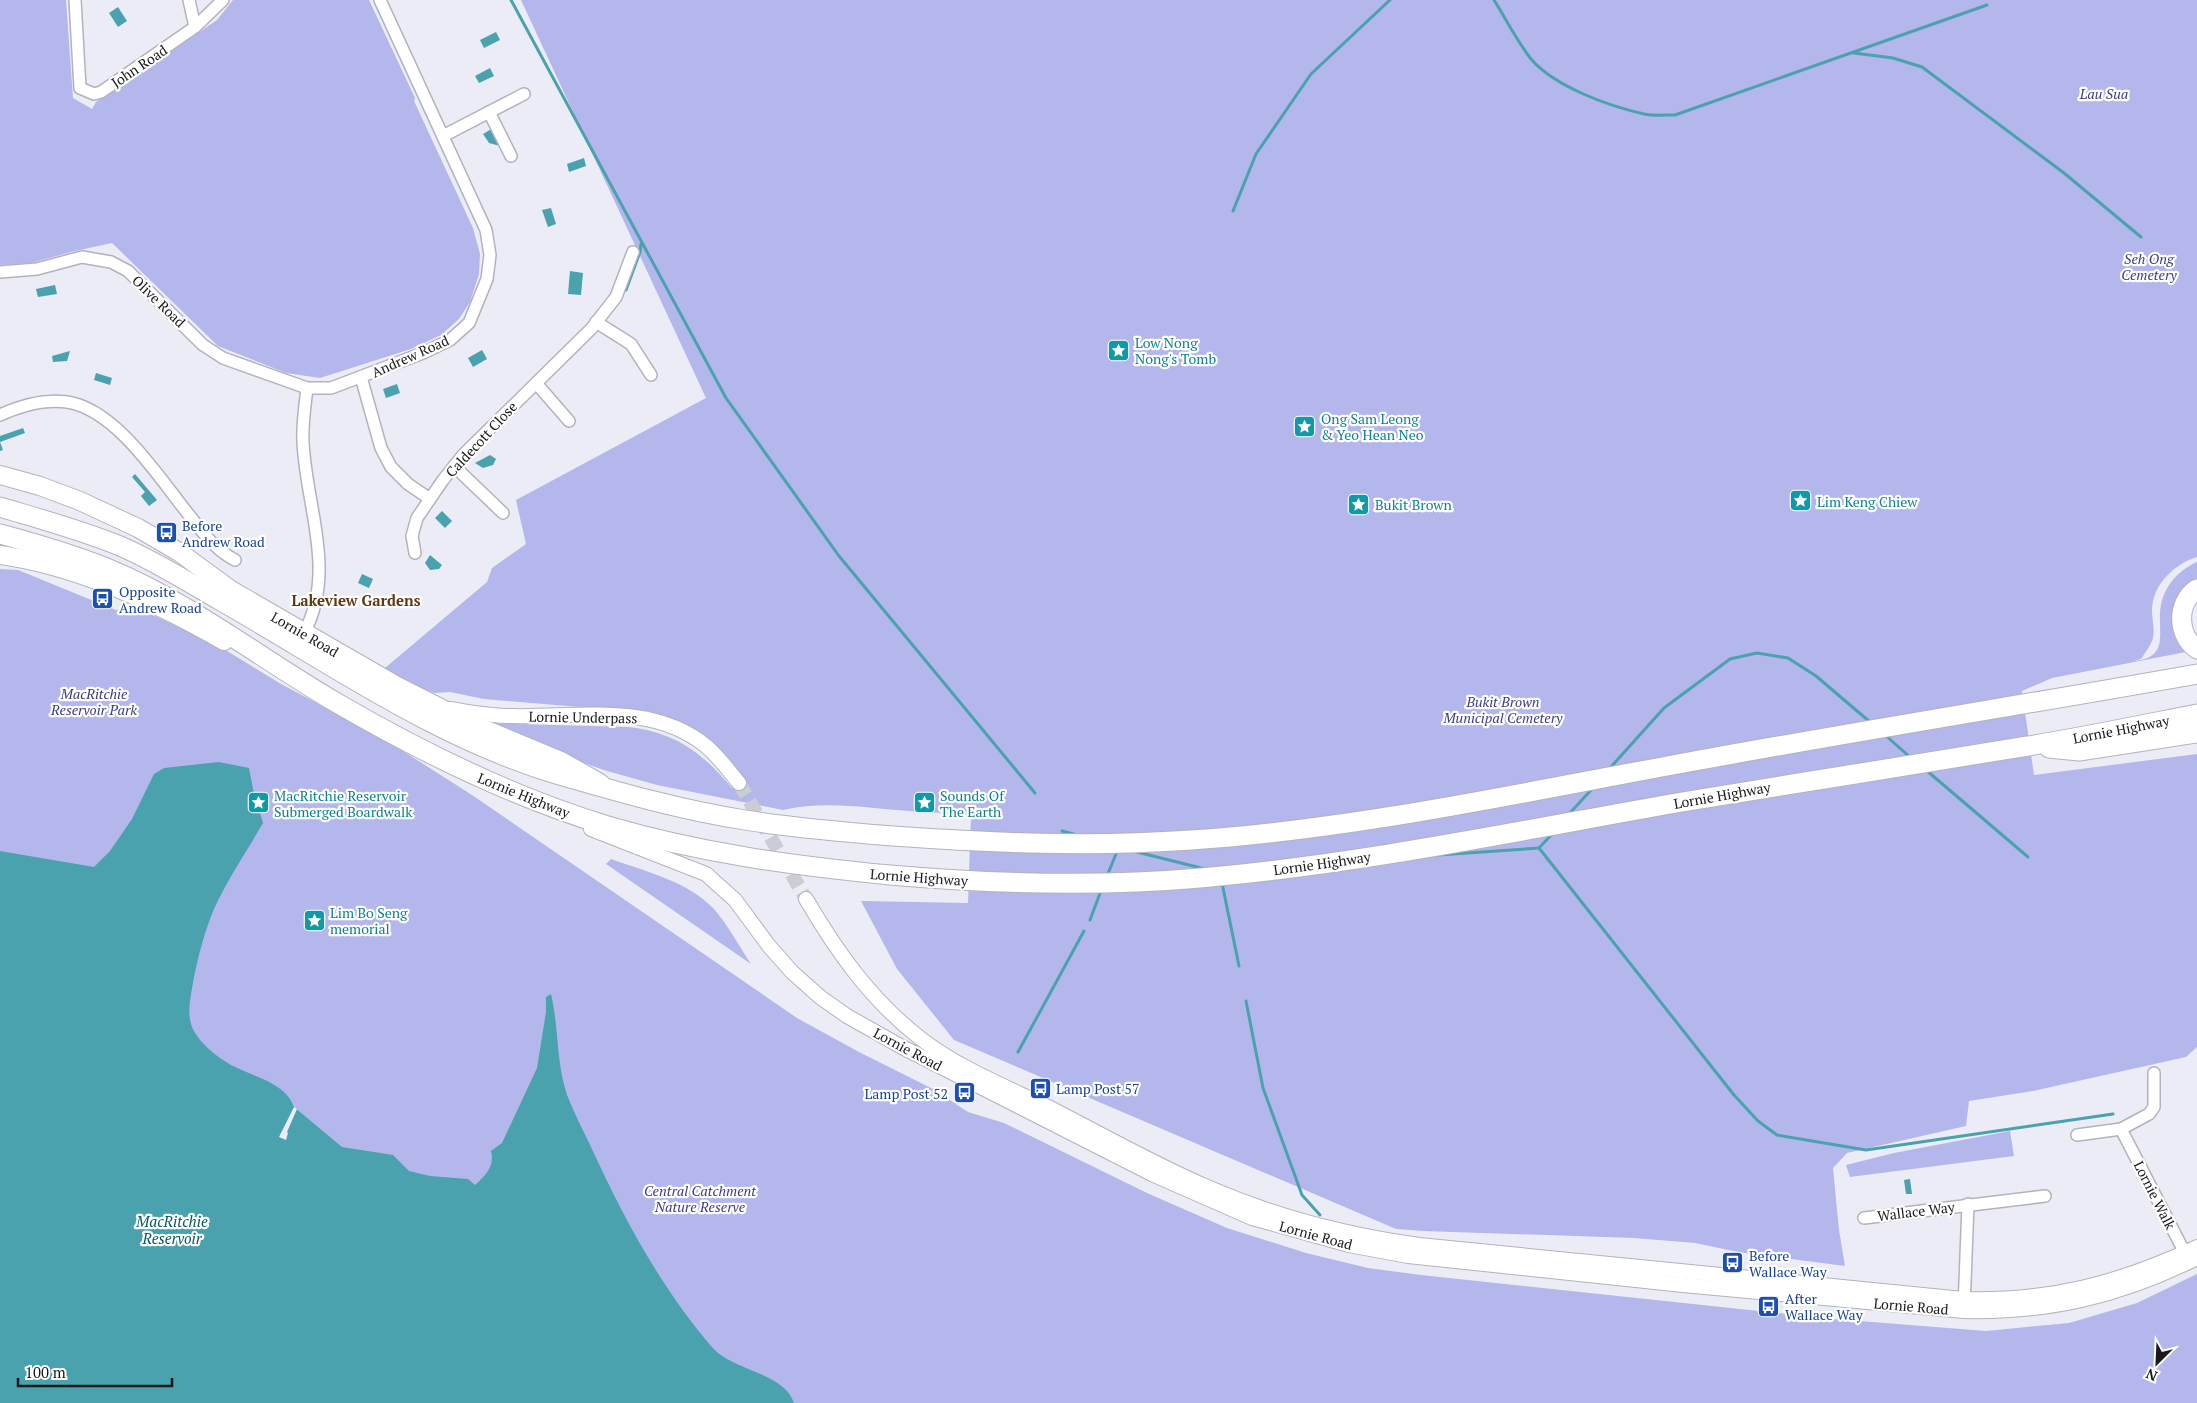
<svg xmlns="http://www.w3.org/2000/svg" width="2197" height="1403" viewBox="0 0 2197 1403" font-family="'PT Serif',serif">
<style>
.green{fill:#b4b7ec}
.water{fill:#49a2ae}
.pier{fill:#ebecf6}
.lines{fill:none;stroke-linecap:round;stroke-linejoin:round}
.stream{stroke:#49a2ae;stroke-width:3}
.tertiary-tunnel{stroke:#ccccd5;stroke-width:14;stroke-dasharray:14 7;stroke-linecap:butt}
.minor-casing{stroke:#b2b3bd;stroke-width:14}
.tertiary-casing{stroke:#b2b3bd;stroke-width:16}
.primary-casing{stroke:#b2b3bd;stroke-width:20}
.trunk-casing{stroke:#b2b3bd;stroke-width:21}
.minor{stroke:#fff;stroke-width:11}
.tertiary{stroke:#fff;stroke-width:14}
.primary{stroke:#fff;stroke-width:18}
.trunk{stroke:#fff;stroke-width:19}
.labels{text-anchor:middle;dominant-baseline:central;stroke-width:4.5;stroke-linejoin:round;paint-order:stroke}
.street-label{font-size:14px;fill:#19191c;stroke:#fff}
.park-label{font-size:14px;font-style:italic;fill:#3e3b82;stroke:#fff}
.culture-label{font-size:14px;fill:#0d838f;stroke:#fff;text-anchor:start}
.transit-label{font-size:14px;fill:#164399;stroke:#fff;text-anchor:start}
.neighbourhood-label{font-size:15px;font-weight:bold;fill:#62360f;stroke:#fff}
.water-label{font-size:15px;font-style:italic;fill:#065760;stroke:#fff}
</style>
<rect width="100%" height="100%" fill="#ebecf6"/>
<g class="green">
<polygon points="0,0 66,0 73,98 92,109 96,102 217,20 233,0 369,0 415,98 414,101 473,228 480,254 479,274 470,302 459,319 441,335 411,349 320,378 286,373 218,346 112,243 75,251 31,263 0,265"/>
<path d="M 521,0 L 2197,0 L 2197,557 C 2174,564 2152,585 2152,611 C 2152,619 2155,630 2153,638 C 2151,645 2145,653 2141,659 L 2133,661 C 2172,658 2156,630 2161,605 C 2165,585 2179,570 2197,562 L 2197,581 L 2189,587 L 2191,651 L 2052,678 L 2022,691 L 2034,775 L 2197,754 L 2197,1047 L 2186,1057 L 2033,1091 L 1969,1101 L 1966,1126 L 1847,1153 L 1833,1168 L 1839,1230 L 1845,1266 L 1738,1252 L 1695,1243 L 1634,1238 L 1424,1231 L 1396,1229 L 954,1040 L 897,969 L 861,901 L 968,903 L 971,816 C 950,812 931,813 910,811 C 868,808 824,800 783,810 L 657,785 L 607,771 L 549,751 L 479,723 L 628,727 C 675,732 703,753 732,788 L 745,780 L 717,748 L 604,709 L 484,699 L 450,692 L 434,693 L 415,685 L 385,668 L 487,582 L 492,568 L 526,544 L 516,500 L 706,398 Z"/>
<polygon points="0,569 18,570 116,610 140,609 219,646 281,684 381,737 472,795 797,1018 859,1052 933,1089 968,1112 1004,1123 1147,1193 1227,1228 1306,1253 1368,1268 1421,1275 1834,1319 1986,1331 2069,1323 2137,1303 2197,1274 2197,1403 0,1403"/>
<path d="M 611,859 C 647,872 687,881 714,909 C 728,925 739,946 751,964 L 606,864 Z"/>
<polygon points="2010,1131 2014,1156 1850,1177 1846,1165 1894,1153"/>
</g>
<g class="water">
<polygon points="118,7 127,21 118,27 109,13"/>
<polygon points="496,32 500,40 484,48 480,40"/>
<polygon points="490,68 494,76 479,83 475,76"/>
<polygon points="493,128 500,146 489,143 483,134"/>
<polygon points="584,158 586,166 569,172 567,164"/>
<polygon points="551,208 556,224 548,227 542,210"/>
<polygon points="570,271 583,273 581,295 568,294"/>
<polygon points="55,285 57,294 38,297 36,289"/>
<polygon points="482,350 487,359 473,367 468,358"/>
<polygon points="70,351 67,361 53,362 52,356"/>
<polygon points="96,373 112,378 110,385 94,380"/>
<polygon points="397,384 400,393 386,398 383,389"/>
<polygon points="23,428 25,433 0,442 3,450 0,451 0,436"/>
<polygon points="490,455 496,459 493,465 483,468 475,463"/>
<polygon points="135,474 157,500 149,506 141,496 145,492 132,477"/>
<polygon points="442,511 452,521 445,528 435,518"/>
<polygon points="430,555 442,565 439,569 430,570 425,563"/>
<polygon points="362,574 373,579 369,588 358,583"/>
<path d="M 219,762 L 249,768 L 253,789 L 263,823 C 247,851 227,880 214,909 C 204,933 198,957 193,982 C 191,996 187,1010 191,1024 C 196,1041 218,1058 233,1066 C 254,1077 286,1083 294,1107 L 342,1147 L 393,1155 L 409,1171 L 430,1176 L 468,1179 L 475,1185 C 486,1175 495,1166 491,1151 L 502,1143 L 537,1068 L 546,1012 L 546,997 L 551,994 C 559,1028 556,1062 567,1095 C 574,1113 583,1130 591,1147 C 623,1217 661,1288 712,1347 C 732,1371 784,1372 794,1403 L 0,1403 L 0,851 L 94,867 L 110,851 L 132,819 L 154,774 L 164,768 Z"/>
<polygon points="1910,1179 1912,1194 1906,1194 1904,1180"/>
</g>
<polygon class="pier" points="294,1107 297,1109 287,1132 288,1133 286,1140 279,1137"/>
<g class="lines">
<g class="stream">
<polyline points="511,0 726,398 839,556 1035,793"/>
<path d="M 1494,0 C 1506,19 1517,41 1531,59 C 1555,87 1609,106 1644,114 C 1654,116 1665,115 1675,115 L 1987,5"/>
<polyline points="1854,53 1893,58 1922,67 2064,173 2141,237"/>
<polyline points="1233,211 1256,154 1311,74 1390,0"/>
<polyline points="626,290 640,252 641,244"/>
<polyline points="1884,734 1911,758"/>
<polyline points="1610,768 1664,708 1730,659 1757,653 1788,658 1816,676 1870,722"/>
<polyline points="1926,770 2028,857"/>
<polyline points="1568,815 1593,788"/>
<polyline points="1062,831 1077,835"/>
<polyline points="1539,848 1734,1095 1758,1121 1777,1135 1866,1150 2113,1114"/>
<polyline points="1133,851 1205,869"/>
<polyline points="1438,855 1539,848 1553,833"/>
<polyline points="1107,876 1118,849"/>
<polyline points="1222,883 1239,966"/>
<polyline points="1090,920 1102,888"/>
<polyline points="1246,1001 1263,1088 1302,1195 1320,1215"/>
<polyline points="1018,1052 1084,931"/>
</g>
<polyline class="tertiary-tunnel" points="739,783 806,899"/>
<defs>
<g id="minor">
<polyline points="75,0 80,88 94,94 101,92 195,27 223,0"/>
<polyline points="189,0 195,27"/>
<polyline points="489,112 511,156"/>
<polyline points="443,136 524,94"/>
<polyline points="0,272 37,269 82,257 111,262 128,271 203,345 223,358 307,388 331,388 423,353 450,340 469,323 487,279 490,255 486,230 380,0"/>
<polyline points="596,322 631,344 651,375"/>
<polyline points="361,377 381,448 391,467 408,484 430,499"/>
<polyline points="536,383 569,421"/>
<path d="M 0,415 C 20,406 45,399 67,402 C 116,409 160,479 189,515 C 202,531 215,550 235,560"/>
<polyline points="454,466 503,513"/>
<polyline points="415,553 412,536 417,518 443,480 463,455 591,329 616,297 633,252"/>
<path d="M 304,633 C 337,571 306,507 303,442 C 302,424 305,406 307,388"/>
<polyline points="2121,1129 2188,1259"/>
<polyline points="2077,1135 2121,1129 2149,1114 2154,1107 2154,1073"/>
<polyline points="1864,1218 2045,1196"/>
<polyline points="1964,1308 1968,1204"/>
</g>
<g id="tertiary">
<path d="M 450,709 C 470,712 490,716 511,716 C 575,718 651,701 706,746 C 719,757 728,770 739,783"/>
<path d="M 591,829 L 706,874 L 735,900 L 769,946 L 792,972 L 820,997 L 847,1016 L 902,1047 L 1154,1175 L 1252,1218 L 1349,1245 L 1408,1256 L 1683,1285 L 1964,1311 C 2050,1313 2120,1296 2197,1258"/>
<path d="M 806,899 C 837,952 871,1000 920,1038 C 958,1068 1007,1087 1050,1108 C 1101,1134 1152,1163 1205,1186 C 1273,1216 1346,1235 1419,1245 L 1963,1299 C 2053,1301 2116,1284 2197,1247"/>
</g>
<g id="primary">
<polyline points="0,475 40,486 80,501 138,528 179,552 231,590 397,686 472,724 561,761 600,783"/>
<path d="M 0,555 C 79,566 156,602 224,641"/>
</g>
<g id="trunk">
<path d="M 0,507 C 40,519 81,530 120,546 C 155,561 188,582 221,601 C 330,663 434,737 556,774 C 618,792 681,810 745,820 C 794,828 844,832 893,836 C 992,843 1091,847 1191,840 C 1358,829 1524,792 1689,762 C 1858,731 2028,704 2197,674"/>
<path d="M 0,534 C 37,544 74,555 109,569 C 191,603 261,659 337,703 C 423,753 512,797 608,826 C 700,853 795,866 890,875 C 993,884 1097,887 1200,878 C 1360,864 1518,831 1676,803 C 1793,783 1911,766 2028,746 C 2084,737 2141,725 2197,714"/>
<path d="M 2197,589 C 2176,603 2177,635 2197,649"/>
<polyline points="2049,748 2079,751 2197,733"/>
</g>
</defs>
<use href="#minor" class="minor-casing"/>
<use href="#tertiary" class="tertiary-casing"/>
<use href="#primary" class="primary-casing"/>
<use href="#trunk" class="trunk-casing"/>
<use href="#minor" class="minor"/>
<use href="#tertiary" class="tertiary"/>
<use href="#primary" class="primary"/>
<use href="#trunk" class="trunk"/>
</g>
<defs>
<symbol id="sight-square" viewBox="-11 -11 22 22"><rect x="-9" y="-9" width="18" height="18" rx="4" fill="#0f9aa8" stroke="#fff"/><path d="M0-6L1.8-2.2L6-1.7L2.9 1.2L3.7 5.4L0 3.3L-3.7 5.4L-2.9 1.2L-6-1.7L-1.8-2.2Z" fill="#fff"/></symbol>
<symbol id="bus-square" viewBox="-11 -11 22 22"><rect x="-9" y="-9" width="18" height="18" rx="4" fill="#1a4fb4" stroke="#fff"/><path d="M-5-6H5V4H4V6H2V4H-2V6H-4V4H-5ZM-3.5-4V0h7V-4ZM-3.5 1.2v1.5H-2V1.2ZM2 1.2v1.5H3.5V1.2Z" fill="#fff"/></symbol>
</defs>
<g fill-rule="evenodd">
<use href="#sight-square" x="1106" y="338" width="25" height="25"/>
<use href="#sight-square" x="1292" y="414" width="25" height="25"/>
<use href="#sight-square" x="1788" y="488" width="25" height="25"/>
<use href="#sight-square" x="1346" y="492" width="25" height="25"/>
<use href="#bus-square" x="154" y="520" width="25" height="25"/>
<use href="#bus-square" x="90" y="586" width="25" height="25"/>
<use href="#sight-square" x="246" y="790" width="25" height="25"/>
<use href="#sight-square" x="912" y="790" width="25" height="25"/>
<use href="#sight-square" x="302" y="908" width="25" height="25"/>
<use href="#bus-square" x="1028" y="1076" width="25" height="25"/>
<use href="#bus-square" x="952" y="1080" width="25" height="25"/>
<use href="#bus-square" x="1720" y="1250" width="25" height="25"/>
<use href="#bus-square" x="1756" y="1294" width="25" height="25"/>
</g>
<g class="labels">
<g class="street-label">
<text transform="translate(139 66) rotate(-34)">John Road</text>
<text transform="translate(159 301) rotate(44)">Olive Road</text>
<text transform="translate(410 356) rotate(-24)">Andrew Road</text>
<text transform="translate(481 439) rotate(-47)">Caldecott Close</text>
<text transform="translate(305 634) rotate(30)">Lornie Road</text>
<text transform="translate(583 717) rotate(1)">Lornie Underpass</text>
<text transform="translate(2121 729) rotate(-11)">Lornie Highway</text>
<text transform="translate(524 795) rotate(22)">Lornie Highway</text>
<text transform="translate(1722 795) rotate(-10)">Lornie Highway</text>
<text transform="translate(1322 863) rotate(-8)">Lornie Highway</text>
<text transform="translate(919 877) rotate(4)">Lornie Highway</text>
<text transform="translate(908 1049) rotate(28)">Lornie Road</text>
<text transform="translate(2155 1195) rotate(63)">Lornie Walk</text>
<text transform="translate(1916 1211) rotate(-7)">Wallace Way</text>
<text transform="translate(1316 1235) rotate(15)">Lornie Road</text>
<text transform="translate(1911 1306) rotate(5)">Lornie Road</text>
</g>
<g class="park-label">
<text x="2104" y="93">Lau Sua</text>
<text x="2149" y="258">Seh Ong<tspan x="2149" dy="16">Cemetery</tspan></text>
<text x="94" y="693">MacRitchie<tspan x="94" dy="16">Reservoir Park</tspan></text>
<text x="1503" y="701">Bukit Brown<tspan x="1503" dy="16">Municipal Cemetery</tspan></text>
<text x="700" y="1190">Central Catchment<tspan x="700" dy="16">Nature Reserve</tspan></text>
</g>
<g class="culture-label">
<text x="1135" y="342">Low Nong<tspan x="1135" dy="16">Nong's Tomb</tspan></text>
<text x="1321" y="418">Ong Sam Leong<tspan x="1321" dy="16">&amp; Yeo Hean Neo</tspan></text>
<text x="1817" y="501">Lim Keng Chiew</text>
<text x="1375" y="504">Bukit Brown</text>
<text x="274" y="795">MacRitchie Reservoir<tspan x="274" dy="16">Submerged Boardwalk</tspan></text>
<text x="940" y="795">Sounds Of<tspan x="940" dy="16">The Earth</tspan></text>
<text x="330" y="912">Lim Bo Seng<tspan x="330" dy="16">memorial</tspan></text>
</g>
<g class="transit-label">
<text x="182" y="525">Before<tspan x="182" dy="16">Andrew Road</tspan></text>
<text x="119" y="591">Opposite<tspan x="119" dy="16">Andrew Road</tspan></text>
<text x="1056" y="1088">Lamp Post 57</text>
<text x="948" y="1093" text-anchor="end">Lamp Post 52</text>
<text x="1749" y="1255">Before<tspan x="1749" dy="16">Wallace Way</tspan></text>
<text x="1785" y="1298">After<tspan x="1785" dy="16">Wallace Way</tspan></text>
</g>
<g class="neighbourhood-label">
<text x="356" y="600">Lakeview Gardens</text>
</g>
<g class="water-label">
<text x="172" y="1221">MacRitchie<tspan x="172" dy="17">Reservoir</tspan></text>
</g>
</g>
<g transform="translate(2157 1363) rotate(204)" stroke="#ffffff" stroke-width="4" paint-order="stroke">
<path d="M0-4L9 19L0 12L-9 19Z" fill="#19191c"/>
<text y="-8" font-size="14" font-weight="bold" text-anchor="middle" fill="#19191c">N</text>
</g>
<path d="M18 1378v8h154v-8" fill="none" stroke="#19191c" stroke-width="2.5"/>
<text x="25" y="1378" font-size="15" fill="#19191c" stroke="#ffffff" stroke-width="4" paint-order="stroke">100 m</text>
</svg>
